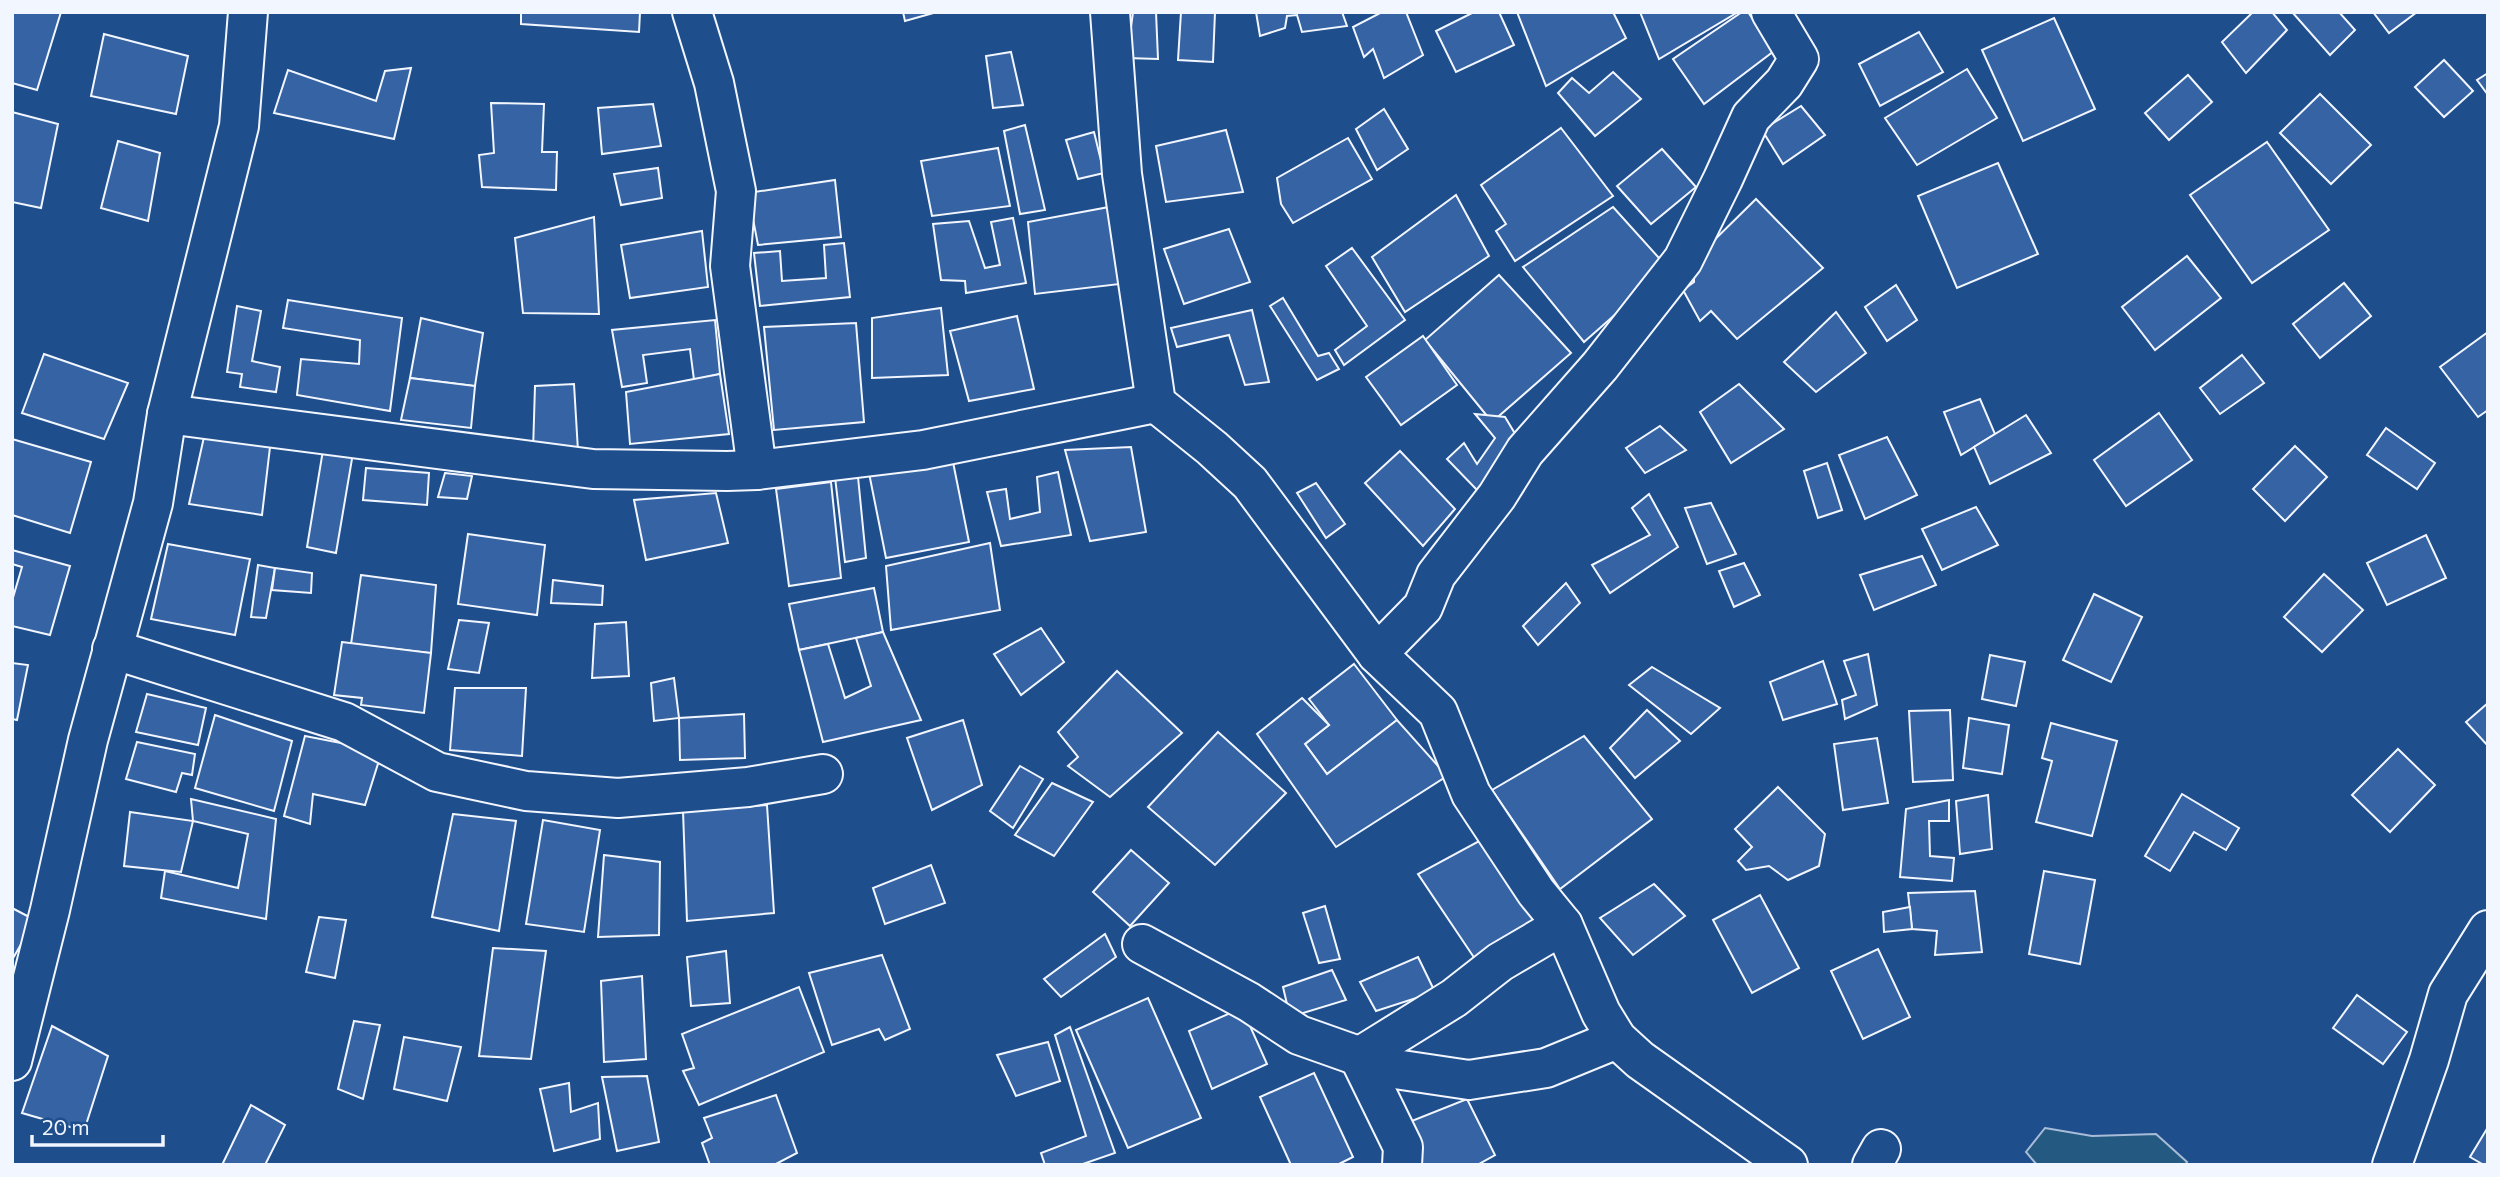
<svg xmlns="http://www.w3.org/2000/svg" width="2500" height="1177" viewBox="0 0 2500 1177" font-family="Commissioner,sans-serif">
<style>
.green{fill:#245a82;stroke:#a8bbd7;stroke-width:2}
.building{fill:#3563a3;stroke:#f2f6ff;stroke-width:2}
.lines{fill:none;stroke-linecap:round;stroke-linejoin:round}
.minor-casing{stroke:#f2f6ff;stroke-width:42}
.tertiary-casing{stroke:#f2f6ff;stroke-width:42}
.minor{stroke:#1f4e8c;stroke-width:38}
.tertiary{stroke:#1f4e8c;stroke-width:38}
</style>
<rect width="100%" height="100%" fill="#1f4e8c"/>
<polygon class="green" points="2045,1128 2092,1136 2156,1134 2187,1162 2185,1165 2037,1165 2026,1152"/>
<g class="building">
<polygon points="12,12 61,12 37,90 12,83"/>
<polygon points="521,12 640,12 639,32 521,24"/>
<polygon points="903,12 937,12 905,21"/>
<polygon points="1133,12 1156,12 1158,59 1127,58"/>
<polygon points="1181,12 1215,12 1213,62 1178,60"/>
<polygon points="1256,12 1342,12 1347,26 1302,32 1297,15 1287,16 1285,28 1260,36"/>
<polygon points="1382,12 1406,12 1423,55 1384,78 1373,49 1364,57 1353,27"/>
<polygon points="1474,12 1499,12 1514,45 1456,72 1436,31"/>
<polygon points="1517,12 1613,12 1626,38 1546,86"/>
<polygon points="1640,12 1738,12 1659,59"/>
<polygon points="1742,12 1748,12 1774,51 1704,104 1673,59"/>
<polygon points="2253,12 2272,12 2287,30 2246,73 2222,42"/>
<polygon points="2292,12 2339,12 2355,30 2330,55"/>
<polygon points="2373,12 2417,12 2389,33"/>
<polygon points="2054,18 2095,109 2023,141 1982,50"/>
<polygon points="1919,32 1943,72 1880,106 1859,64"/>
<polygon points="104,34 188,56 176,114 91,96"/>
<polygon points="1011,52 1023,105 993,108 986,56"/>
<polygon points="2444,60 2473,91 2444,117 2415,87"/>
<polygon points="411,68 394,139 274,113 288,70 376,101 385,71"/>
<polygon points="1967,69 1997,118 1917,165 1885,118"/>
<polygon points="1613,72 1641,99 1595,136 1558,93 1572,78 1589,93"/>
<polygon points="2488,73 2488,95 2477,80"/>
<polygon points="2188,75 2212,102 2169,140 2145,113"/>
<polygon points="2320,94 2371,145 2331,184 2280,133"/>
<polygon points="491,103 544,104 542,152 557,152 556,190 482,187 479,155 494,153"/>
<polygon points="653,104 661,146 602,154 598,108"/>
<polygon points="1801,106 1825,135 1783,164 1762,130"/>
<polygon points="1384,109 1408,149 1377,170 1356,129"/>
<polygon points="12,112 58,124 41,208 12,202"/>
<polygon points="1025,125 1045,210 1020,214 1004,131"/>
<polygon points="1561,128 1613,196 1515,261 1496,231 1506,224 1481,185"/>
<polygon points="1226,130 1243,192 1166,202 1156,146"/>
<polygon points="1094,132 1104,173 1078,179 1066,140"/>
<polygon points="1348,138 1372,179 1293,223 1281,204 1277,178"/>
<polygon points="118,141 160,153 148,221 101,208"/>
<polygon points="2267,142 2329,230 2252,283 2190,195"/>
<polygon points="998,148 1010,206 932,216 921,161"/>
<polygon points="1662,149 1696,187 1651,224 1617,186"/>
<polygon points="1998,163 2038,254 1957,288 1918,196"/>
<polygon points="658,168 662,198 621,205 614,174"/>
<polygon points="835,180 841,237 758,245 748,193"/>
<polygon points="1456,195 1489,256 1405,312 1372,257"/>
<polygon points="1756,199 1823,268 1737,339 1711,311 1700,321 1683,290 1694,282 1694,260"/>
<polygon points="1109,207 1120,284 1035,294 1028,222"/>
<polygon points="1613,207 1668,268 1584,342 1523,267"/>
<polygon points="594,217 599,314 523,313 515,238"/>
<polygon points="1013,218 1026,283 966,293 965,281 941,280 933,224 969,221 985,268 1000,265 991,222"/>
<polygon points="1229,229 1250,282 1184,304 1164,249"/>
<polygon points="702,231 708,287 630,298 621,245"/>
<polygon points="844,243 850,297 760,306 754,253 780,251 782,281 826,278 824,245"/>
<polygon points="1352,248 1405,320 1344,365 1335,350 1367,326 1326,266"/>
<polygon points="2187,256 2221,298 2155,350 2122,307"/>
<polygon points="1499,275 1571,353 1492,422 1425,340"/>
<polygon points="2344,283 2371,316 2320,358 2293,324"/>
<polygon points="1896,285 1917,320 1887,341 1865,307"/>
<polygon points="1283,298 1318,356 1329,353 1339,369 1317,380 1270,306"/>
<polygon points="288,300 402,318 390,411 297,395 301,359 359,364 360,340 283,328"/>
<polygon points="237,306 261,311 252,361 280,367 276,392 240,387 242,374 227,372"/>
<polygon points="941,308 948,375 872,378 872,318"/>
<polygon points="1252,310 1269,382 1245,385 1229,335 1177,347 1171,328"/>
<polygon points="1836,312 1866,353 1816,392 1784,362"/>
<polygon points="1017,316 1034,389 969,401 950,331"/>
<polygon points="421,318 483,333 475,386 410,378"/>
<polygon points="715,320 720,374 694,380 690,349 643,355 647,383 622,387 612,330"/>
<polygon points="856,323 864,422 774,430 764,327"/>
<polygon points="2488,332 2488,410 2478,417 2440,367"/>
<polygon points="1423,336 1457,385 1401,425 1366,377"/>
<polygon points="44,354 128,383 104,439 22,413"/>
<polygon points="2242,355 2264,383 2220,414 2200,388"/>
<polygon points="720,374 729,434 630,444 626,392"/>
<polygon points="410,378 475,386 471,428 401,420"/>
<polygon points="574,384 578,451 533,451 535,386"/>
<polygon points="1739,384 1784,429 1731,463 1700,412"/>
<polygon points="1980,399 1995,434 1961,455 1944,412"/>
<polygon points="2159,413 2192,460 2126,506 2094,460"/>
<polygon points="1475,414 1505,417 1520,442 1477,490 1447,459 1464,443 1477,464 1495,438"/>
<polygon points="2026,415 2051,453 1990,484 1974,447"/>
<polygon points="1660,426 1686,450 1645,473 1626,448"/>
<polygon points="2386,428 2435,463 2417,489 2367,455"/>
<polygon points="204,437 270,447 262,515 189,504"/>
<polygon points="1887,437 1917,495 1865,519 1839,455"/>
<polygon points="12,439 91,462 70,533 12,515"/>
<polygon points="2295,446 2327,477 2285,521 2253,489"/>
<polygon points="1131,447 1146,532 1090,541 1065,450"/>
<polygon points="323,450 353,453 336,553 307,547"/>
<polygon points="1400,451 1455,509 1423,546 1365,483"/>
<polygon points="952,457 969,542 886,558 868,468"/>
<polygon points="1827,463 1842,510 1818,518 1804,471"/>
<polygon points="366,468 429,473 427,505 363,500"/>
<polygon points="1058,472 1071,535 1001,546 987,492 1006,489 1010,519 1040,512 1037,477"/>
<polygon points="445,473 472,476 467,499 438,497"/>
<polygon points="835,477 858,477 866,558 845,562"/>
<polygon points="831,482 841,578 789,586 776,489"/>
<polygon points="1316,483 1345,524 1326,538 1297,493"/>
<polygon points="716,493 728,543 646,560 634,500"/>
<polygon points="1649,494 1678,547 1610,593 1592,565 1650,535 1632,508"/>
<polygon points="1711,503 1736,554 1707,564 1685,508"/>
<polygon points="1976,507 1998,545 1942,570 1922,529"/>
<polygon points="468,534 545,545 537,615 458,604"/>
<polygon points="2426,535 2446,578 2387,605 2367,563"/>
<polygon points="990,543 1000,610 891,630 886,566"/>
<polygon points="168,544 250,559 235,635 151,619"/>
<polygon points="12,550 70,566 50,635 12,626 12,601 22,567 12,564"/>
<polygon points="1922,556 1936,585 1874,610 1860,575"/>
<polygon points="1744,563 1760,595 1734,607 1719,571"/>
<polygon points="258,565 275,568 266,618 251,617"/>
<polygon points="275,568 312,573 311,593 272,590"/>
<polygon points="2324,574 2363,610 2322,652 2284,617"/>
<polygon points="361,575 436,585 431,653 351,644"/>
<polygon points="553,580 603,586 602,605 551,603"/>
<polygon points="1566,583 1580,603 1538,645 1523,626"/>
<polygon points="874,588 883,632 799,650 789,604"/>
<polygon points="2094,594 2142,617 2111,682 2063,660"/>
<polygon points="459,620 489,623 479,673 448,669"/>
<polygon points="626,622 629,676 592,678 595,624"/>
<polygon points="1041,628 1064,662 1021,695 994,654"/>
<polygon points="883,632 921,720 823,742 799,650 828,644 845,698 871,686 856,638"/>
<polygon points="342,642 431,653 424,713 361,705 362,698 334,695"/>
<polygon points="1868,654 1877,705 1845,719 1842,700 1856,695 1844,661"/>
<polygon points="1990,655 2025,662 2016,706 1982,699"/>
<polygon points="1823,661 1837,704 1783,720 1770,682"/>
<polygon points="12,663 28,665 17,720 12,719"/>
<polygon points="1354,664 1397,720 1327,774 1305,744 1329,725 1309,699"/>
<polygon points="1652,667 1720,708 1691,734 1629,685"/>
<polygon points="1117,671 1182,733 1110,797 1068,766 1078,757 1058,732"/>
<polygon points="674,678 679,718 654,721 651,683"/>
<polygon points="455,688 526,688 522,756 450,750"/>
<polygon points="147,694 206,708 198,745 136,732"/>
<polygon points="1302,698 1329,725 1305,744 1327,774 1397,720 1447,776 1336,847 1257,734"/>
<polygon points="2488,703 2488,746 2466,722"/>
<polygon points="1647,710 1680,741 1635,778 1610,748"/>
<polygon points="1950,710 1953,780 1913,782 1909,711"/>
<polygon points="744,714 745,758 680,760 679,718"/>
<polygon points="215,715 292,741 274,811 195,788"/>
<polygon points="1969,718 2009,725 2002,774 1963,768"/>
<polygon points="963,720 982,785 932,810 907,738"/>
<polygon points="2051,723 2117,741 2092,836 2036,822 2052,761 2042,758"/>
<polygon points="1218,732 1286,793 1215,865 1148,807"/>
<polygon points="305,736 382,751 365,805 313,794 310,824 284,816"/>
<polygon points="1584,736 1652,819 1560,889 1492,790"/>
<polygon points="1877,738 1888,803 1843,810 1834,744"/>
<polygon points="137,742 195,754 192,775 182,773 176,792 126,779"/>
<polygon points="2398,749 2435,785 2390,832 2352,795"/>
<polygon points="1020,766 1043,779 1013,828 990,811"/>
<polygon points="1052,783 1093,802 1054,856 1015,835"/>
<polygon points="1778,787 1825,834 1819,866 1788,880 1769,866 1746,870 1738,861 1752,847 1735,829"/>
<polygon points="2182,794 2239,828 2226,850 2194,832 2170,871 2145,856"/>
<polygon points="1988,795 1992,849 1960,854 1956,801"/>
<polygon points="191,799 276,819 266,919 161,898 165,871 238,888 248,834 193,821"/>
<polygon points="1949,800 1949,821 1929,821 1930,856 1954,858 1952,881 1900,877 1906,809"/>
<polygon points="767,805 774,913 687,921 683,811"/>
<polygon points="130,812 193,821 181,872 124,866"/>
<polygon points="453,814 516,821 499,931 432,917"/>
<polygon points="543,820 600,830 584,932 526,924"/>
<polygon points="1481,840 1538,920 1475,959 1418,874"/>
<polygon points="1131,850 1169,883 1130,926 1093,892"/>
<polygon points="604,855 660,862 659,935 598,937"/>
<polygon points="931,865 945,903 885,924 873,888"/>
<polygon points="2044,871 2095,880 2080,964 2029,954"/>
<polygon points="1654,884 1685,916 1633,955 1600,918"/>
<polygon points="1975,891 1982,952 1935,955 1937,931 1912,929 1908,893"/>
<polygon points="1760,895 1799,968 1752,993 1713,920"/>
<polygon points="1325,906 1340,959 1319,963 1303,913"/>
<polygon points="1910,907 1912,929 1884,932 1883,912"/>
<polygon points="12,908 35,920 12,960"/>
<polygon points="319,917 346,920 335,978 306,972"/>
<polygon points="1105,934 1116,957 1061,997 1044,979"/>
<polygon points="493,948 546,951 531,1059 479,1056"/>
<polygon points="1878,949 1910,1017 1863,1039 1831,971"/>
<polygon points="726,951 730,1003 691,1006 687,957"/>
<polygon points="882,955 910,1029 885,1040 879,1029 832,1045 809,973"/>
<polygon points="1418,957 1435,992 1376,1011 1360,982"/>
<polygon points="1332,970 1346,1000 1290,1017 1283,987"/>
<polygon points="642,976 646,1059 604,1062 601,981"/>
<polygon points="799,987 824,1052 699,1105 683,1071 694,1068 682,1034"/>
<polygon points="2357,995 2407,1032 2383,1064 2333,1028"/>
<polygon points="1148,998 1201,1118 1128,1148 1076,1030"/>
<polygon points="1242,1008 1267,1064 1212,1089 1189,1031"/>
<polygon points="354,1021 380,1025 363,1099 338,1089"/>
<polygon points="52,1026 108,1056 84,1131 22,1113"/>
<polygon points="1070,1027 1115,1153 1080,1165 1045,1165 1041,1153 1086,1136 1055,1035"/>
<polygon points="404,1037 461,1047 447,1101 394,1089"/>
<polygon points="1048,1042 1060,1081 1016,1096 997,1055"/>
<polygon points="1314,1073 1353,1157 1337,1165 1291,1165 1260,1097"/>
<polygon points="647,1076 659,1142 617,1151 602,1077"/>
<polygon points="569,1083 571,1112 598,1103 600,1139 554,1151 540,1089"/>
<polygon points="776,1095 797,1153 774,1165 710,1165 702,1143 712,1138 704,1118"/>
<polygon points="1467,1099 1495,1155 1477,1165 1400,1165 1384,1132"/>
<polygon points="251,1105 285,1125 265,1165 222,1165"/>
<polygon points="2488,1127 2488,1165 2484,1165 2470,1157"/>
</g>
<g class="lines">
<defs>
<g id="minor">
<polyline points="692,12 714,83 736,191 730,266 757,470"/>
<polyline points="1110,12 1122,174 1156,403 1212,448 1250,483 1377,654 1438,712 1471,794 1536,892 1563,925 1601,1013 1617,1039 1640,1060 1788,1165"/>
<polyline points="167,414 593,469 727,471 757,470 923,450 1156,403"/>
<polyline points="112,649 344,722 437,772 526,791 618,798 748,787 823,774"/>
<polyline points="1377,654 1423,607 1436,575 1497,496 1525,451 1600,366 1683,260 1723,179 1751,117 1784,83 1799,59 1771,12"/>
<polyline points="1142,944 1249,1002 1299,1035 1395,1069 1469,1080 1546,1068 1617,1039"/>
<polyline points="1402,1165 1403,1147 1359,1057 1454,998 1500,962 1563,925"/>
<polyline points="1872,1165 1881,1149"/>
<polyline points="2392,1165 2429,1060 2448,994 2488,930"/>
</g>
<polyline id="tertiary" points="12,1061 50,910 88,740 153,503 167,414 239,126 248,12"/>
</defs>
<use href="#minor" class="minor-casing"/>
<use href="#tertiary" class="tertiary-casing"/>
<use href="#minor" class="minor"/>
<use href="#tertiary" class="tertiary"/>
</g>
<rect width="2500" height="1177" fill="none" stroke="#f2f6ff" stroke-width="28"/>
<path d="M32 1135v10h131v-10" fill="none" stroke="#f2f6ff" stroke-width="3.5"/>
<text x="42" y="1135" font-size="21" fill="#f2f6ff" stroke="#1f4e8c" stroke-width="5" paint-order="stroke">20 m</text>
</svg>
